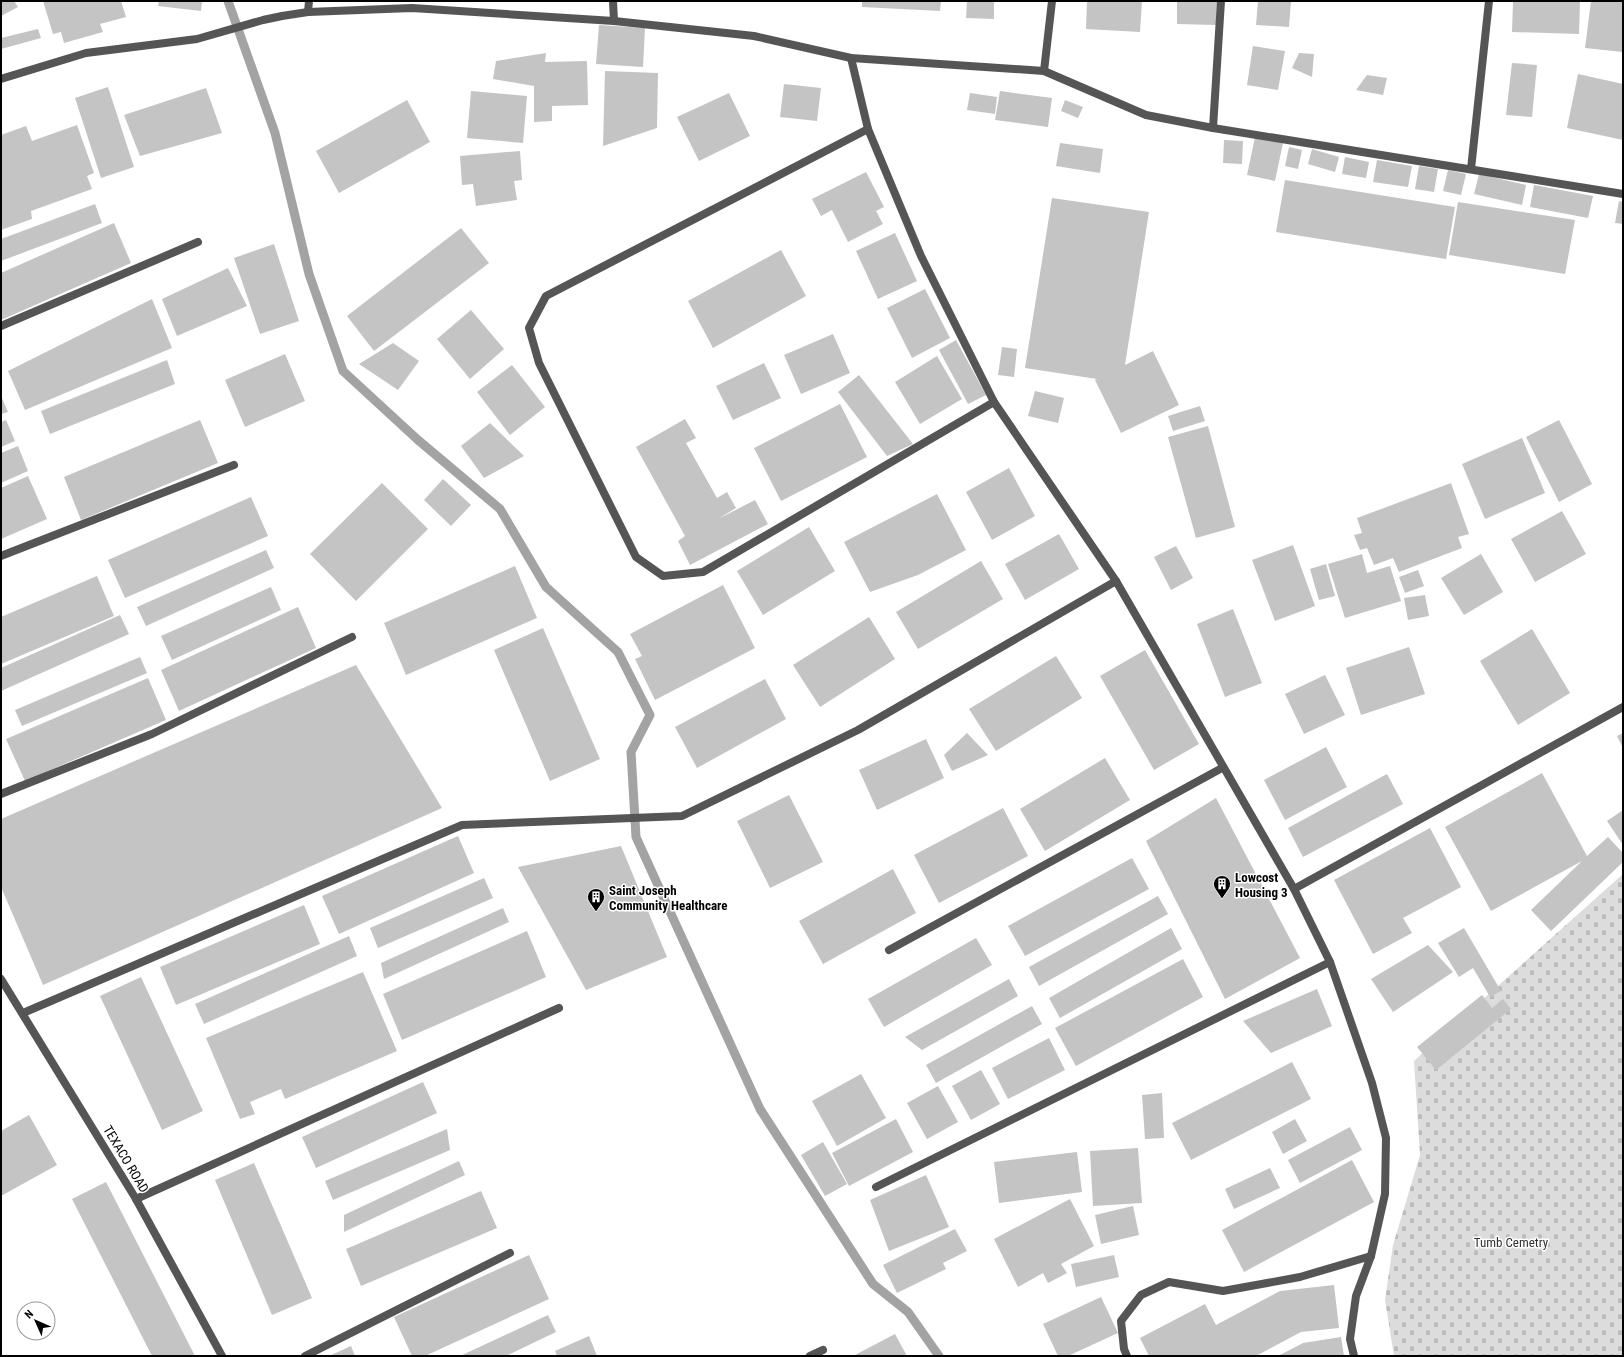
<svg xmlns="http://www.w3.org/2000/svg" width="1624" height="1357" viewBox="0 0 1624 1357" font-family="'Roboto Condensed',sans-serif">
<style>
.cemetery{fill:url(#cemetery-stones)}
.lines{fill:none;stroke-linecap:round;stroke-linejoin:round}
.stream{stroke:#a3a3a3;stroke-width:9}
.building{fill:#c4c4c4}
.street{stroke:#555;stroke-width:8}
.labels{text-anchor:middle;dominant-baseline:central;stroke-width:3;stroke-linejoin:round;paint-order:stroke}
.poi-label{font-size:13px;font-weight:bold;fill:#000;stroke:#fff;text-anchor:start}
.street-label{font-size:13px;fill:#000;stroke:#fff}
.park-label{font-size:13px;fill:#333;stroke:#fff}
</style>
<defs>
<pattern id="cemetery-stones" width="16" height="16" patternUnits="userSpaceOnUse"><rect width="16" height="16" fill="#dcdcdc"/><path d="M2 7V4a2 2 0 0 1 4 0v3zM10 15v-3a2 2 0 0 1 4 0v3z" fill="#bbb"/></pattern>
</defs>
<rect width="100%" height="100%" fill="#fff"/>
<polygon class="cemetery" points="1623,874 1623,1356 1394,1356 1385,1300 1393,1245 1420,1155 1414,1061"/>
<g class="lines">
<polyline class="stream" points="228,1 275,133 309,274 343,371 418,440 500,509 546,587 618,652 650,715 631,752 636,837 760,1109 873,1284 908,1312 939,1356"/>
</g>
<g class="building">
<polygon points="1,1 14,1 18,7 1,16"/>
<polygon points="43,1 121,1 126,17 100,24 103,32 64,43 61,32 53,34"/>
<polygon points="159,1 202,1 201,11 158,6"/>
<polygon points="862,1 941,1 940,11 862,7"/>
<polygon points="967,1 994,1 994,19 966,18"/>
<polygon points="1087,1 1142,1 1140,32 1086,29"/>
<polygon points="1177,1 1217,1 1216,25 1177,24"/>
<polygon points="1258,1 1291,1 1289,27 1256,25"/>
<polygon points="1513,1 1580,1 1579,34 1512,32"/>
<polygon points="1591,1 1623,1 1623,52 1585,48"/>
<polygon points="599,25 645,28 643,67 596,64"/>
<polygon points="38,29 41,38 1,49 1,38"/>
<polygon points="1253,46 1285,51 1278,90 1247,85"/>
<polygon points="546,53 545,62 587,61 588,105 552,106 552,121 534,122 534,86 493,79 496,61"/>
<polygon points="1299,53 1314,54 1312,77 1292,68"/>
<polygon points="1512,63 1537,65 1532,117 1506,115"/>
<polygon points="605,71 658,73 657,128 603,146"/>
<polygon points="1578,74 1623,84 1623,140 1567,128"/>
<polygon points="1367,75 1387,78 1383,95 1356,90"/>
<polygon points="784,84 821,88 817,121 780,117"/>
<polygon points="108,87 134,167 101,178 75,98"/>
<polygon points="206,88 222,133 140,156 124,115"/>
<polygon points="471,91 527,96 523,143 467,138"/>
<polygon points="1000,91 1052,98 1048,127 995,120"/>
<polygon points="729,93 750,136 699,161 677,117"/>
<polygon points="970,93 997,97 995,114 967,110"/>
<polygon points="407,100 430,142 339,193 316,151"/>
<polygon points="1065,100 1083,107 1078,118 1061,111"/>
<polygon points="77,125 94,173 87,176 92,189 31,211 32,219 1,230 1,135 26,126 32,141"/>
<polygon points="1255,137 1283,143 1275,181 1247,175"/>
<polygon points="1224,140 1243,141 1242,164 1223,163"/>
<polygon points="1060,143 1103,149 1100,173 1056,166"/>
<polygon points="1289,147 1302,150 1298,169 1285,166"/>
<polygon points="1312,149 1339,157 1335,172 1308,164"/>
<polygon points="520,151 522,180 514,181 517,200 476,206 473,184 462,185 460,156"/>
<polygon points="1345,157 1369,162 1366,178 1342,174"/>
<polygon points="1377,160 1412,166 1408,187 1373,182"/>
<polygon points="1419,166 1438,169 1434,192 1415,189"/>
<polygon points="1448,170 1466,174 1461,195 1443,191"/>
<polygon points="866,172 884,207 876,211 883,224 848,242 832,210 821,216 812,199"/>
<polygon points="1479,174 1526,185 1522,205 1474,194"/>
<polygon points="1285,180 1455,207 1446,259 1276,232"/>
<polygon points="1534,185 1593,196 1588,218 1530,207"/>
<polygon points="1052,198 1149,212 1125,365 1153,351 1179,405 1121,433 1095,380 1097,379 1025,368"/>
<polygon points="1619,201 1623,202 1623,224 1615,223"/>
<polygon points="1458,202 1575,220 1565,274 1449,255"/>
<polygon points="95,204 102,223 1,261 1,239"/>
<polygon points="114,223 131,263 1,320 1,273"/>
<polygon points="461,228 489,263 374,351 347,316"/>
<polygon points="895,233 917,281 878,299 856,251"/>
<polygon points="274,244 299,321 260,334 234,258"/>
<polygon points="781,250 806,296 713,348 688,301"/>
<polygon points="228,268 247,306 177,336 162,299"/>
<polygon points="925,289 950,338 912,358 887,308"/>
<polygon points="152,299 172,348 25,410 8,371"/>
<polygon points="471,310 504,349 470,379 437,339"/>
<polygon points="833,334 850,373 801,394 784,355"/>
<polygon points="956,340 986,395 968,404 939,350"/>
<polygon points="393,343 419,361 398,390 359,364"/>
<polygon points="1002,347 1017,349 1014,377 998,375"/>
<polygon points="285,354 305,401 245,427 225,380"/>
<polygon points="937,356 962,399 920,424 895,382"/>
<polygon points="167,360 175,384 50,434 41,411"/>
<polygon points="764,363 781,398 733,420 716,386"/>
<polygon points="512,365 545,407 510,435 477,392"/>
<polygon points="859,375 913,444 887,456 838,392"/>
<polygon points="1035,391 1064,398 1058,423 1028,416"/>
<polygon points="1,396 8,412 1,414"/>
<polygon points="840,404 867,457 781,501 754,448"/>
<polygon points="1200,406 1205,421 1173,431 1168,416"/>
<polygon points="685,419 696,438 686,443 717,498 727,492 736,508 718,519 755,500 768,524 690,565 678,541 685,536 636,447"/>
<polygon points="6,420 15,441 1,447 1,422"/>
<polygon points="200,420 218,463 81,520 64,477"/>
<polygon points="1559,420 1592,484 1559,502 1526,437"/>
<polygon points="490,423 524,456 484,478 461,446"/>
<polygon points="1208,426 1235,527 1196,538 1168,437"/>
<polygon points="1522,438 1545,493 1485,519 1462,464"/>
<polygon points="18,446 28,471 1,483 1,453"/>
<polygon points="1009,468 1035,516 992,540 966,492"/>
<polygon points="28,476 47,519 1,539 1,488"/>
<polygon points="443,479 471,505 451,526 424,500"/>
<polygon points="382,483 428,529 356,601 310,554"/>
<polygon points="1451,483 1469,534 1458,537 1462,548 1399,572 1393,558 1374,565 1367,548 1360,550 1354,535 1362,533 1357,518"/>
<polygon points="937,494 966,550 918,575 870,592 844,542"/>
<polygon points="251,497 268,536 125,598 108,560"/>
<polygon points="1562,511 1586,554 1535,582 1511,539"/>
<polygon points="809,527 835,571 763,615 737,571"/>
<polygon points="1059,534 1079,569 1025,600 1005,564"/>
<polygon points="1293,545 1315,606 1275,621 1252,560"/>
<polygon points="1176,546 1193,578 1171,590 1154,557"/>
<polygon points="266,550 274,568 146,626 137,607"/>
<polygon points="1362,554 1367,573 1390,566 1401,601 1345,618 1328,564"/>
<polygon points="1481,554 1503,592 1464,615 1441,578"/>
<polygon points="981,561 1003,599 918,649 896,612"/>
<polygon points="1326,564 1335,596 1319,600 1310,569"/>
<polygon points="515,566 537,618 406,675 384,623"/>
<polygon points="1418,570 1424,586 1405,593 1399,577"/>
<polygon points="97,576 114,616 1,664 1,617"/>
<polygon points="723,585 755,648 655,700 635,659 642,656 630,634"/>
<polygon points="271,587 281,610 172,660 161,636"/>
<polygon points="1425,595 1429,616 1408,620 1404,598"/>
<polygon points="298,607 316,648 179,711 161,670"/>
<polygon points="1233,609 1262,683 1225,697 1197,624"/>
<polygon points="120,615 129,634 1,691 1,668"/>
<polygon points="869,617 895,659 820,707 793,665"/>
<polygon points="543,628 600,759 550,781 494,650"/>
<polygon points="1532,629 1570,693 1518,725 1480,661"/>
<polygon points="1409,647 1425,694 1361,715 1346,668"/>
<polygon points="1145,650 1199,744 1154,770 1100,676"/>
<polygon points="1056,656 1082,698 996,751 969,709"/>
<polygon points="140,657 147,673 22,726 15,710"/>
<polygon points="356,665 442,808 43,985 1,887 1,819"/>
<polygon points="1325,675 1345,715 1304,734 1285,694"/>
<polygon points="148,678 166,720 25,781 6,739"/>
<polygon points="765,679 786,719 697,768 675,727"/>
<polygon points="967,733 988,755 952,771 944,755"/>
<polygon points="1623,733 1623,748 1617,736"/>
<polygon points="926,739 944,778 877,810 859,770"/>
<polygon points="1326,747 1347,787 1285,820 1264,780"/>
<polygon points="1105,758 1130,800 1045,851 1020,809"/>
<polygon points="1542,773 1587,856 1608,837 1623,853 1623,862 1551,931 1531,910 1582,861 1491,911 1445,827"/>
<polygon points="1387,774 1403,804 1303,857 1288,828"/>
<polygon points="789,795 823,862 770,888 737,821"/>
<polygon points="1216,798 1300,958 1225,999 1146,841"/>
<polygon points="1003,808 1028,856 939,903 914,855"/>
<polygon points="1623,810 1623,845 1607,821"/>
<polygon points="1430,828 1461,887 1403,918 1412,933 1373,954 1334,880"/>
<polygon points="458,836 474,873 339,934 322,896"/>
<polygon points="621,846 667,957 586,990 518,867"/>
<polygon points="1132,858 1149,889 1025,956 1008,926"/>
<polygon points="893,869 916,913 823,964 799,921"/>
<polygon points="484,878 493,898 378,948 370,928"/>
<polygon points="1158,896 1168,914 1039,986 1029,967"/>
<polygon points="304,905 320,944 176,1005 160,967"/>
<polygon points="503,908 509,922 384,979 381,963"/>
<polygon points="1171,928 1182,949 1060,1018 1049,998"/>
<polygon points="1464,928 1501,991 1490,997 1473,968 1459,977 1438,943"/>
<polygon points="527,931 546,977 402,1040 383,994"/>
<polygon points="349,936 357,956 204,1024 195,1004"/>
<polygon points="976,938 992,965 884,1027 868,999"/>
<polygon points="1428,945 1453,972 1393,1012 1371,979"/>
<polygon points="1183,959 1203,997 1076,1066 1055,1028"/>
<polygon points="363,972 397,1051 285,1099 281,1089 250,1102 255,1114 240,1119 206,1038"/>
<polygon points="141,977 203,1111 162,1130 100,996"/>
<polygon points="1009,979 1018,996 922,1050 905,1037"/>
<polygon points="1317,989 1332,1026 1271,1053 1243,1021"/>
<polygon points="1482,995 1492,1008 1503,999 1511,1009 1436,1070 1417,1047"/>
<polygon points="1032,1006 1042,1024 936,1083 926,1065"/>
<polygon points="1049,1038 1065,1070 1008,1099 992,1068"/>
<polygon points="1292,1062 1311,1099 1191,1160 1172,1123"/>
<polygon points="981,1070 1000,1104 971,1120 952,1086"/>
<polygon points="861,1074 886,1118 837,1146 812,1101"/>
<polygon points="423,1082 437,1113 316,1168 302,1137"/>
<polygon points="938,1086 958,1122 927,1139 907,1103"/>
<polygon points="1162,1093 1164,1138 1145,1139 1142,1095"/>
<polygon points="29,1115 57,1165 1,1196 1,1131"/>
<polygon points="896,1119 913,1152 849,1186 832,1153"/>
<polygon points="1295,1119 1307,1141 1283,1154 1272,1132"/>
<polygon points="1350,1127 1362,1150 1300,1183 1288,1160"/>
<polygon points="447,1129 450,1150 333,1200 325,1181"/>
<polygon points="823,1142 847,1184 825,1196 801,1155"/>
<polygon points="1138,1148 1142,1203 1093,1206 1090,1151"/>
<polygon points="1077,1152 1082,1192 999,1203 994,1162"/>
<polygon points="1352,1160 1374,1202 1244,1272 1222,1230"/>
<polygon points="459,1161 465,1175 344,1232 344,1215"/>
<polygon points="254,1163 312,1298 272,1315 215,1180"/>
<polygon points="1270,1168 1280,1188 1234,1209 1225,1189"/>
<polygon points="926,1175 949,1227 889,1251 870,1200"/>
<polygon points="106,1182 195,1356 152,1356 72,1199"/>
<polygon points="481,1191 497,1228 361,1286 346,1249"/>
<polygon points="1070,1199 1094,1246 1061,1264 1067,1273 1048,1283 1043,1273 1018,1287 994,1239"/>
<polygon points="1133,1206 1139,1235 1101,1244 1095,1215"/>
<polygon points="955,1229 967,1251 943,1263 946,1269 897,1293 883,1265"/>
<polygon points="529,1255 549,1299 425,1356 412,1356 394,1317"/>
<polygon points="1114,1255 1119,1277 1076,1287 1071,1264"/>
<polygon points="1334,1285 1339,1328 1301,1332 1256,1356 1149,1356 1140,1338 1205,1304 1216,1325 1280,1291"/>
<polygon points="1101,1297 1118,1333 1068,1356 1058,1356 1043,1324"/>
<polygon points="548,1315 556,1332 506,1356 460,1356"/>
<polygon points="895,1334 907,1356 853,1356"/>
<polygon points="589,1336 597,1356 557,1356 555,1351"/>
<polygon points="1341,1337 1344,1356 1278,1356 1303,1343"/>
<polygon points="351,1346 355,1356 329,1356"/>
</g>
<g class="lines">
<g class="street">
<polyline points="613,1 614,21"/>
<polyline points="308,12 309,1"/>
<polyline points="851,58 868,129 921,256 994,402 1116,581 1294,889 1330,962 1372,1083 1386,1138 1385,1194 1371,1256 1356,1296 1350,1339 1354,1356"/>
<polyline points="1044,71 1052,1"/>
<polyline points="1,79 86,53 197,39 263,20 282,16 308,12 412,8 614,21 754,36 851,58 1044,71 1146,115 1213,128 1623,194"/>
<polyline points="1213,128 1221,1"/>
<polyline points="868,129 546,296 529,328 539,363 636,557 663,576 703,572 994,402"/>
<polyline points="1471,169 1489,1"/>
<polyline points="1,326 198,242"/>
<polyline points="1,556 234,465"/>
<polyline points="1,794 152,734 352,637"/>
<polyline points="1294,889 1623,707"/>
<polyline points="889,950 1222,768"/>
<polyline points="1,979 136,1199 222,1356"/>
<polyline points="23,1013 462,825 682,816 858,730 1116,581"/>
<polyline points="876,1187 1330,962"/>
<polyline points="136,1199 559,1008"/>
<polyline points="305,1356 510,1253"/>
<polyline points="810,1356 823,1350"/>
<polyline points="1127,1356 1124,1349 1121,1321 1141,1295 1169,1282 1223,1291 1300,1277 1371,1256"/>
</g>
</g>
<defs>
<symbol id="building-pin" viewBox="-11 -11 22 30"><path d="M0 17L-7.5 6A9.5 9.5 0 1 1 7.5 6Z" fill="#000" stroke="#fff"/><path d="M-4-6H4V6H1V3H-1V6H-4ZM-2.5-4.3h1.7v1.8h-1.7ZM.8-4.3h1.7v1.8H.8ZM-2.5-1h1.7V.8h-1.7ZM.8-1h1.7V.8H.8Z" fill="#fff"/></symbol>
</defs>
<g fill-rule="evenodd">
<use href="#building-pin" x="1212" y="874" width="20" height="27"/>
<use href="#building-pin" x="586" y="887" width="20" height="27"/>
</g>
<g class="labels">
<g class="poi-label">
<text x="1235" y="877">Lowcost<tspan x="1235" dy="15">Housing 3</tspan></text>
<text x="609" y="890">Saint Joseph<tspan x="609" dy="15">Community Healthcare</tspan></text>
</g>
<g class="street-label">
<text transform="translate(126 1159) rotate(59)">TEXACO ROAD</text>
</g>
<g class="park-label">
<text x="1511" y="1242">Tumb Cemetry</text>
</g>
</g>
<rect width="1624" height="1357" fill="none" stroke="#000000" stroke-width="4"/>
<g transform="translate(36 1321) rotate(315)"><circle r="19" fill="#ffffff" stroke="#999999"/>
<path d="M0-3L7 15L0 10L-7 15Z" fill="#000000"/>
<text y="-6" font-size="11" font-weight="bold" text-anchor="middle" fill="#000000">N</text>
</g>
</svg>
